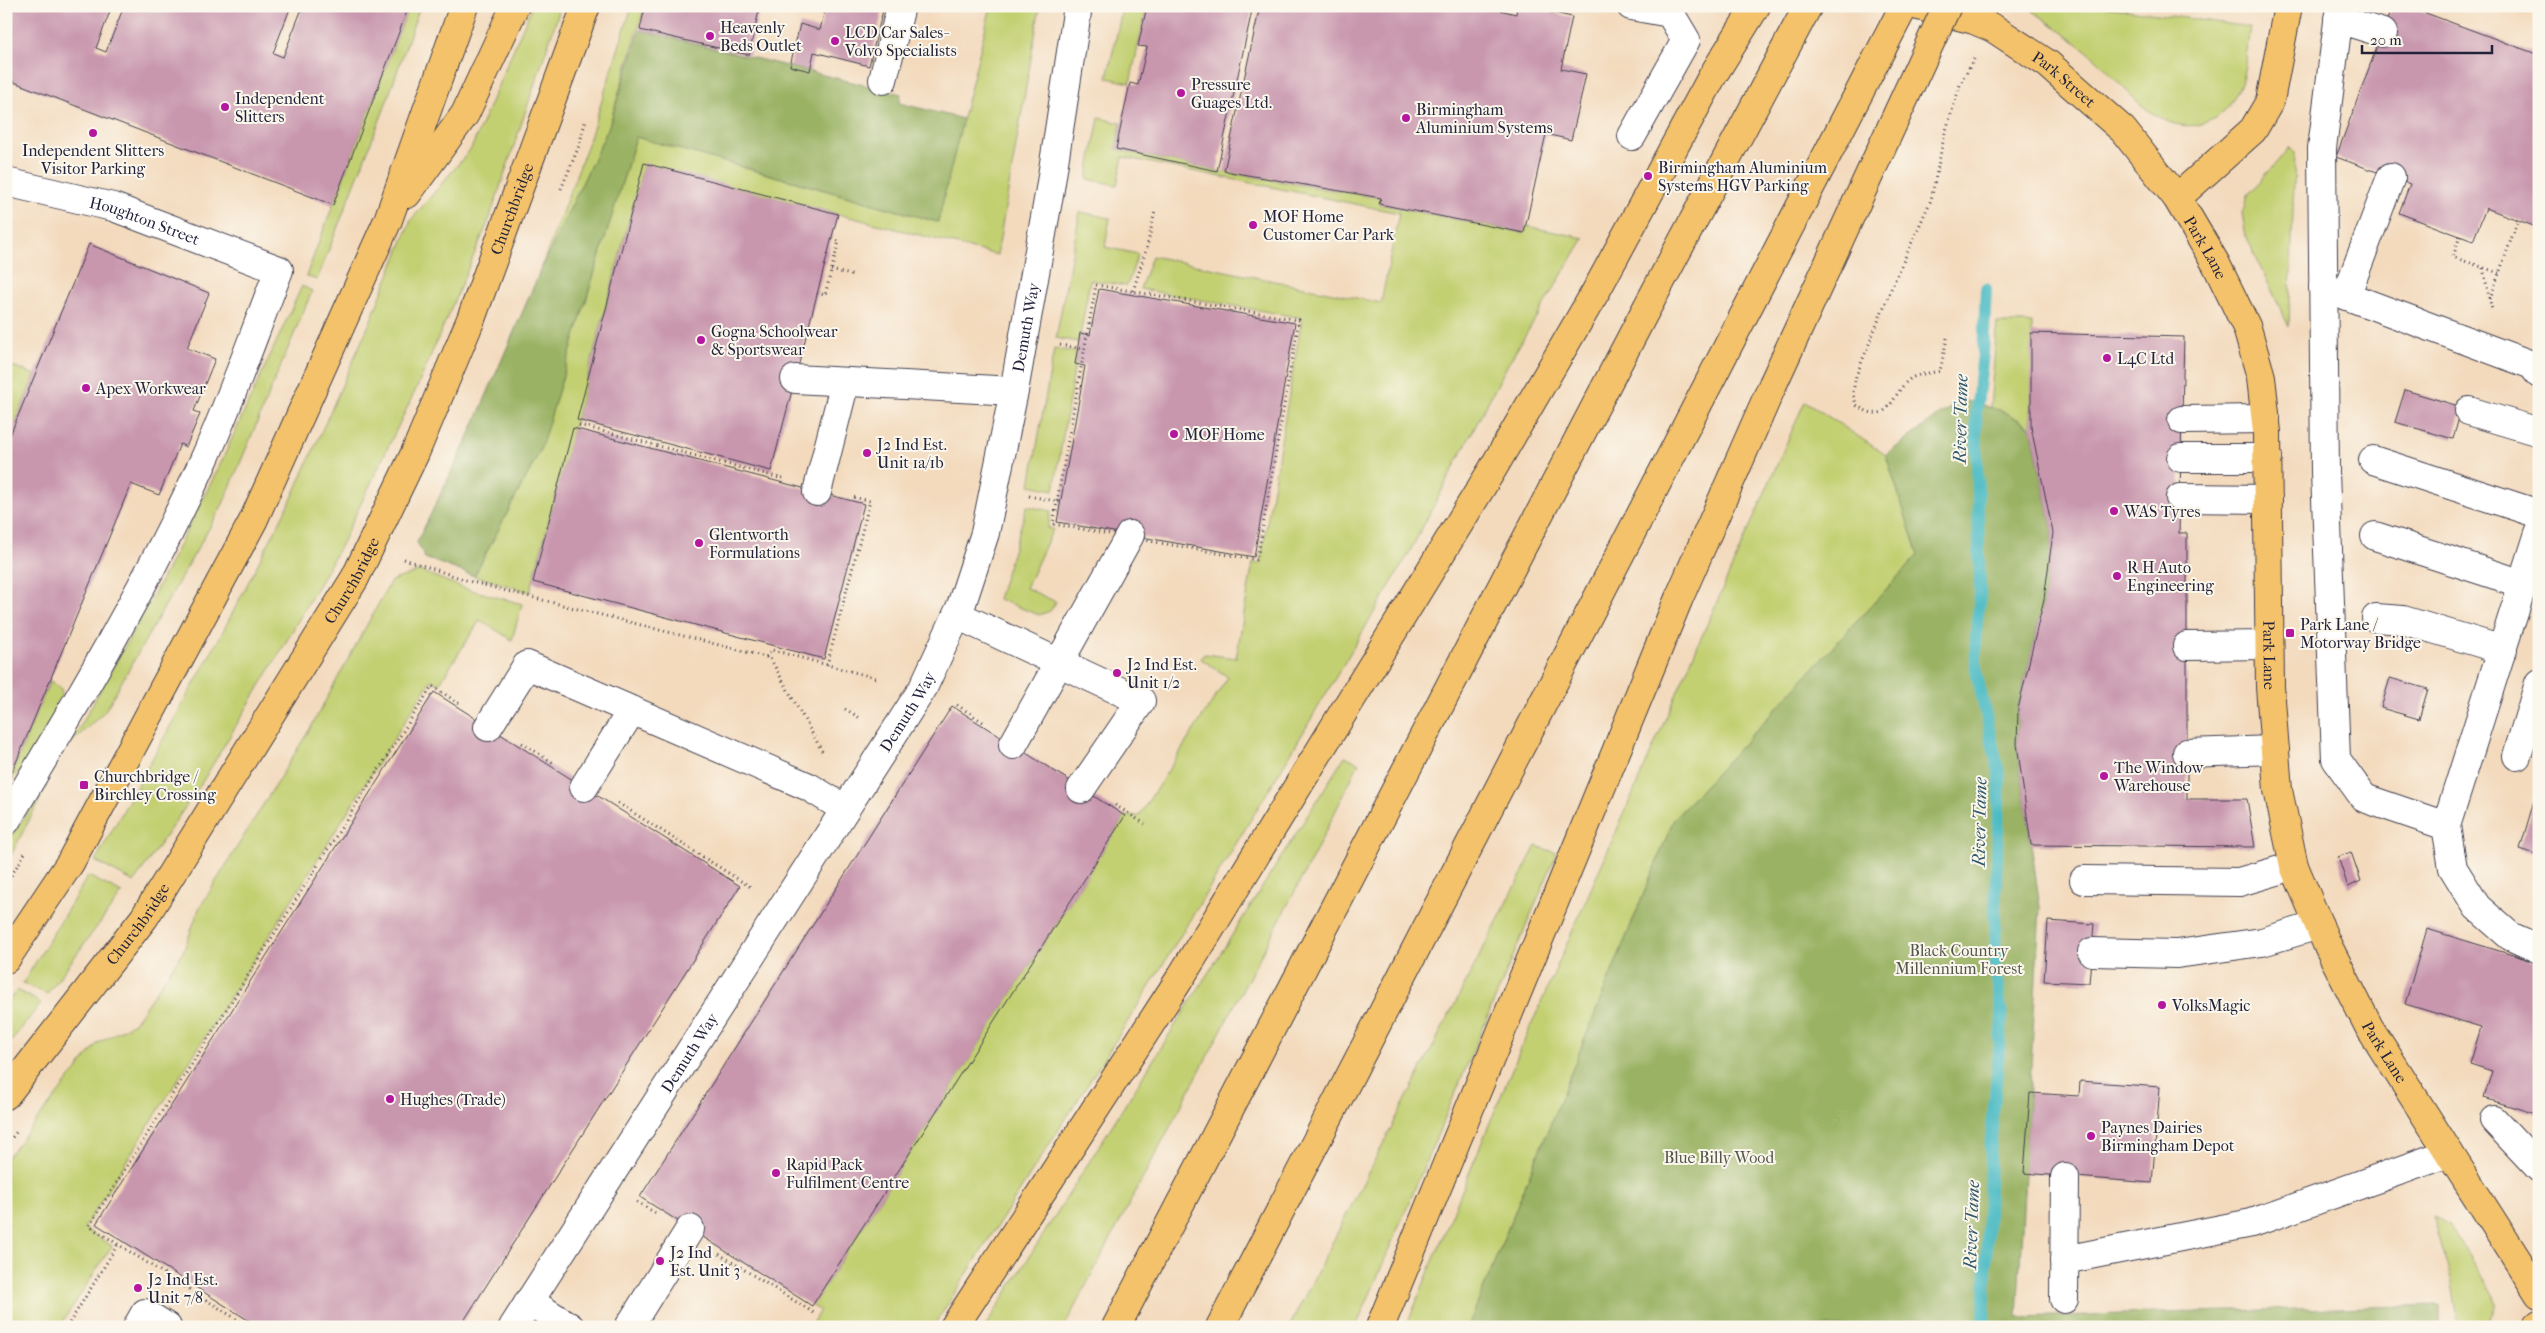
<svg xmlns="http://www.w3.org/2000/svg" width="2545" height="1333" viewBox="0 0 2545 1333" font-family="'IM FELL French Canon',serif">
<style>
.green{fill:#c3d072;stroke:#727956}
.forest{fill:#9ab264;stroke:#5e6a50}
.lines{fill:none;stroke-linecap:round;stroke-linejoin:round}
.stream{stroke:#4cbbc4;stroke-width:12}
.building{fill:#c896ad}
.minor-casing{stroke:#413e4e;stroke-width:30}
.major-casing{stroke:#413e4e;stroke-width:30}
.highway-casing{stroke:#413e4e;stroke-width:30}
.path{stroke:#413e4e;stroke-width:3;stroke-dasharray:1 4;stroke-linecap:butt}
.minor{stroke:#fff;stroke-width:28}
.major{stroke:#f4c26a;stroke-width:28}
.highway{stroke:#f4c26a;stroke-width:28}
.highway-bridge-casing{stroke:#413e4e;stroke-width:30;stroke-linecap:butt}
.highway-bridge{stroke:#f4c26a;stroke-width:28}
.poi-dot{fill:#b5179e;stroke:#fbf7ec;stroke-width:2}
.labels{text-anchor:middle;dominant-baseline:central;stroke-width:4;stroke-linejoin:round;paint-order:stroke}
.poi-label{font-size:16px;fill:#22223b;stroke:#fbf7ec;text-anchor:start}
.street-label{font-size:16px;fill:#22223b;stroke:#fbf7ec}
.park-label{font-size:16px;fill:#52564c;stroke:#fbf7ec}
.water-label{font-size:18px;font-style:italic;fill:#31586b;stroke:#fbf7ec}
</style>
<rect width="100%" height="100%" fill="#fbf7ec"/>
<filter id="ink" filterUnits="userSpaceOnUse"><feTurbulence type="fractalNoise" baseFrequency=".02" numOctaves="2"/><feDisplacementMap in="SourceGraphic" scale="10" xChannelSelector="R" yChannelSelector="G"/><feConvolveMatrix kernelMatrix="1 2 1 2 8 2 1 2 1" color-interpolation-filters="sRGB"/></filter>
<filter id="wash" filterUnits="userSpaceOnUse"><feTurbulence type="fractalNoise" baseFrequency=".0096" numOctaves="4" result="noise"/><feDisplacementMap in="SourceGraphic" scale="20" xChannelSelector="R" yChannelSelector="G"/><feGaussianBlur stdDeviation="1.12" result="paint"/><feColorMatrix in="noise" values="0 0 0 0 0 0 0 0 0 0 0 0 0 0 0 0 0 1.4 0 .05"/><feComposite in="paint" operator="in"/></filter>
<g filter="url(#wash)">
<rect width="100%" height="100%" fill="#f3dabd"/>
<g class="green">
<polygon points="409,6 420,6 383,112 317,280 306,276"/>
<polygon points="532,6 561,6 489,220 418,385 341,545 282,649 201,784 134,882 95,861 219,639 292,498 371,320 411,220 471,149"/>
<polygon points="632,6 645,6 608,129 538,276 588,144"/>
<polygon points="991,6 1040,6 997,255 644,164 530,592 474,576 540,451 636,137 937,222"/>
<polygon points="1123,6 1147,6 1130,83 1107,78"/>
<path d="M 2034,6 L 2099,6 L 2250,27 C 2247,45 2246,74 2238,90 C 2231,106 2221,117 2204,123 C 2155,139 2120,78 2088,52 C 2070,37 2051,24 2033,11 Z"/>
<polygon points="1099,118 1121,123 1116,149 1124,151 1217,171 1381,198 1379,204 1524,233 1526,226 1584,238 1508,364 1408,555 1291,753 1142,999 933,1327 810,1327 820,1310 812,1306 1125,816 1139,816 1228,677 1201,659 1204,654 1236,658 1253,563 1260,564 1302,318 1140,289 1152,256 1381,303 1399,213 1123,157 1117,185 1087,179"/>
<polygon points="2290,147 2295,152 2289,327 2246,236 2242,213 2248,195"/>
<polygon points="1080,212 1110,218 1105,247 1138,254 1127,286 1090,280 1079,342 1056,338"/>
<polygon points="302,286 312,291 223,504 105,711 71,743 162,579 219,467"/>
<polygon points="1997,323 2032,323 2031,427 2003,411 1990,408"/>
<polygon points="1054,349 1077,352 1054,490 1030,485"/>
<polygon points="13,366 35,375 6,445 6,384"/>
<polygon points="1805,401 1886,455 1918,555 1674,819 1468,1327 1406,1327 1512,1069"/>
<polygon points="1027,506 1051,511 1048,528 1053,529 1026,588 1056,602 1050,611 1039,615 998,599"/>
<polygon points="420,571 464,588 522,604 512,640 480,620 439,684 431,680 84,1228 112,1246 59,1327 16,1327 6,1319 6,1159 98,1043 134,1023 183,952 199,909 311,727 391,581"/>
<polygon points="50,681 61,688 62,699 25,766 8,782"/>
<polygon points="1345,756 1359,763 1314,855 1064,1327 985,1327"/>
<polygon points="47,785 6,865 6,843"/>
<polygon points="1536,846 1557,853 1356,1327 1289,1327"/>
<polygon points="88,876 122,893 47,994 23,983"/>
<polygon points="17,990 41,1003 6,1048 6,1004"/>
<polygon points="2433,1216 2449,1225 2494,1294 2496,1305 2486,1327 2459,1327 2452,1282"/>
</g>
<g class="forest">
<polygon points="640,30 901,94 899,103 963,119 938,222 636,137 540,451 474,576 425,558 417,542 468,438 538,276 608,129"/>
<polygon points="1963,400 2003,411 2031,427 2053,533 2044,599 2018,709 2017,744 2040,907 2017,1317 2439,1305 2439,1327 1468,1327 1674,819 1918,555 1886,455 1939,415"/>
</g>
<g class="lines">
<polyline class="stream" points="1986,1327 1984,1318 1991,1138 2002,1018 1996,971 1995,910 2000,777 1976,671 1976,633 1980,594 1976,413 1983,354 1986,289"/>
</g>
<g id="blocks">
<g class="building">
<polygon points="6,6 112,6 96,48 106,52 124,6 291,6 273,53 283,57 303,6 409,6 333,205 6,79"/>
<polygon points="645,6 760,6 749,55 640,30"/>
<polygon points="826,6 884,6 869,66 814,52 810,71 790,66 800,24 820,30"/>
<polygon points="1147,6 1253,6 1217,171 1116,149 1130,83 1138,85 1147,47 1138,46"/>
<polygon points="1260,6 1483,6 1516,14 1517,6 1523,6 1572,17 1561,69 1586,74 1578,111 1571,140 1546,134 1524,233 1379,204 1381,198 1224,171"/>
<polygon points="2392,6 2407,6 2539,55 2539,228 2486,208 2473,241 2399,213 2410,184 2336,157"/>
<polygon points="644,163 838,214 771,471 577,420"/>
<polygon points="89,244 209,293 187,348 215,359 194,411 200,414 186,447 180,444 159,495 131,484 8,782 6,781 6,445"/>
<polygon points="1099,289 1295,323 1254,557 1057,522 1085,366 1075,364 1077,352 1080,333 1090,335"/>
<polygon points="2031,333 2184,337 2179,533 2187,533 2187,799 2247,799 2255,847 2031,845 2017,744 2018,709 2044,599 2053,533 2031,427"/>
<polygon points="2405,390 2462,407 2453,439 2395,422"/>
<polygon points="573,428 864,504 824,659 533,582"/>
<polygon points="2390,678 2428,689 2419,719 2381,708"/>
<polygon points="434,692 740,886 460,1327 259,1327 96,1224"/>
<polygon points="952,706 1125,816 812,1306 640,1197"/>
<polygon points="2534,801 2539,803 2539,855 2520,849"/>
<polygon points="2351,852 2361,881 2348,887 2338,857"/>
<polygon points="2048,921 2094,924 2089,983 2044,981"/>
<polygon points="2427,929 2539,963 2539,1115 2484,1098 2492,1071 2470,1064 2481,1027 2405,1004"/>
<polygon points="2080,1081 2160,1087 2152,1183 2024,1173 2030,1093 2079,1096"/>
</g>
</g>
</g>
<g filter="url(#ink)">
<use href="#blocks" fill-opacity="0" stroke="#413e4e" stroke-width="1"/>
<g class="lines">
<defs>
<g id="minor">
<polyline points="1631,6 1670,13 1686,40 1632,136"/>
<polyline points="2340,6 2322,148 2325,472 2336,759 2364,798 2446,826"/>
<polyline points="2338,19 2383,33"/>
<polyline points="883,80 901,6"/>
<path id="s1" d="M 6,182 L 113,207 L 279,270 C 254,333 232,398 204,460 C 147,585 77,703 6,821"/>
<polyline points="2323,287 2532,365 2539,374"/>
<polyline points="2346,296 2391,177"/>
<polyline points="795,379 1014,391"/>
<polyline points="2469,411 2539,432"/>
<polyline points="2182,420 2266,419"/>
<polyline points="2181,458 2268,458"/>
<polyline points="2373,460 2539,514"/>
<polyline points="817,492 845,382"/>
<polyline points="2180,498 2268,499"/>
<polyline points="2539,533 2446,826 2453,868 2477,907 2510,936 2539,949"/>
<polyline points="2375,536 2523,584"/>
<polyline points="957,615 1141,701 1081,789"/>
<polyline points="2376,618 2403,620 2503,650"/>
<polyline points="2187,646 2269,645"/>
<polyline points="488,727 527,665 809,787 845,809"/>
<polyline points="1013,745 1130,535"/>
<polyline points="2187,753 2275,750"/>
<polyline points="2517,756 2539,683"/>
<polyline points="584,787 632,710"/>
<polyline points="2084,880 2239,882 2294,866"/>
<polyline points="2092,952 2177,954 2262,942 2319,925"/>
<polyline points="2494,1120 2539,1168"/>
<polyline points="2064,1260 2252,1223 2449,1153"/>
<polyline points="2064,1299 2065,1177"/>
<polyline points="529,1301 570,1327"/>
<polyline points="137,1327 145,1313 167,1327"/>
<path id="s2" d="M 513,1327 L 923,688 L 961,606 L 985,533 L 1014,391 L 1050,189 L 1078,6"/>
<polyline points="629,1327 690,1229"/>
</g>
<g id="major">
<path id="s3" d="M 1918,6 L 1974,20 L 1993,28 L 2048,64 L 2123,130 L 2177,198 L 2216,264 L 2247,328 L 2261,377 L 2267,432 L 2270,687 L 2278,790 L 2294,866 L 2326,942 L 2369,1027 L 2539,1294"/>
<polyline points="407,194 465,114 515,6"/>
<polyline points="2177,198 2253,130 2270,101 2288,6"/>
<polyline points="6,959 70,863 253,521 388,220 464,6"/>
<path id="s4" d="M 6,1095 L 144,918 L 355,578 L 415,453 L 471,319 L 586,6"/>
<polyline points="2536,1327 2539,1324"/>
</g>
<g id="highway">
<polyline points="954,1327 1179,980 1492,470 1596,291 1713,75 1756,6"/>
<polyline points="1116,1327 1643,315 1808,6"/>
<polyline points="1220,1327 1904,6"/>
<polyline points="1380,1327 1679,598 1773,384"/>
</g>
</defs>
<use href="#minor" class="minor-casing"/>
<use href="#major" class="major-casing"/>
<use href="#highway" class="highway-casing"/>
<g class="path">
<polyline points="561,189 579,146 586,119"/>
<polyline points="2460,236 2453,257 2499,273"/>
<polyline points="2483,268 2492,310"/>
<polyline points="831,270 855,276"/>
<polygon points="1096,285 1299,320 1257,560 1053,524"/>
<polyline points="1133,291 1147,247 1155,211"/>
<polyline points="817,293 825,295 839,241 832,239"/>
<polyline points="2490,299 2518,220"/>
<path d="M 1947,338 L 1940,371 C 1931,373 1917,374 1910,379 C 1890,394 1891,429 1856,405 L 1853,392 L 1856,376 L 1894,282 L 1931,200 L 1944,137 L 1960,85 L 1974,59"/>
<polyline points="1060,345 1084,349"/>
<polyline points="579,425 784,479"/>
<polyline points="1029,496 1061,502"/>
<polyline points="404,559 472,582 770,658 822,751"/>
<polyline points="766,657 772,650 876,678"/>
<polyline points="827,665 870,501 853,497"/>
<polyline points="957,705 983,722"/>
<polyline points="845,709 860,718"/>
<polyline points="522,743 555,764"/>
<polyline points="618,803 752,888"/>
<polyline points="1115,805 1145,824"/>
<polyline points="322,858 432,686 460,704"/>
<polyline points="6,884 25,853"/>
<polyline points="6,1145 18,1130"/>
<polyline points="637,1202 657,1214"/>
<polyline points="719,1254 814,1313"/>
<polyline points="67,1327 118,1244"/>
<polyline points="249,1327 89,1226 318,865"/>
</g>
<use href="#minor" class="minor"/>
<use href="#major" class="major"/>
<use href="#highway" class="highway"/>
<defs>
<polyline id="highway-bridge" points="1773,384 1947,6"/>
</defs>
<use href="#highway-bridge" class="highway-bridge-casing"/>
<use href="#highway-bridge" class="highway-bridge"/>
</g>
</g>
<g class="poi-dot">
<circle cx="710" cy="36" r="5"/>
<circle cx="835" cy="41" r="5"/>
<circle cx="1181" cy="93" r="5"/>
<circle cx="225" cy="107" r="5"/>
<circle cx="1406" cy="118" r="5"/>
<circle cx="93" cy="133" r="5"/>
<circle cx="1648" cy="176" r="5"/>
<circle cx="1253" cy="225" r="5"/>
<circle cx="701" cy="340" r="5"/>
<circle cx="2107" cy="358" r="5"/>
<circle cx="86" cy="388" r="5"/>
<circle cx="1174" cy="434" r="5"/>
<circle cx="867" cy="453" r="5"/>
<circle cx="2114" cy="511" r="5"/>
<circle cx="699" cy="543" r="5"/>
<circle cx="2117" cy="576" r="5"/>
<rect x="2285" y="628" width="10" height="10" rx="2.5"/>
<circle cx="1117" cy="673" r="5"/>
<circle cx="2104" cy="776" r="5"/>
<rect x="79" y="780" width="10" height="10" rx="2.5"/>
<circle cx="2162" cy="1005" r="5"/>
<circle cx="390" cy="1099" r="5"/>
<circle cx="2091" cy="1136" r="5"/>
<circle cx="776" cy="1173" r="5"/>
<circle cx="660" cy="1261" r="5"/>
<circle cx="138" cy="1288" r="5"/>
</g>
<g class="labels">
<g class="poi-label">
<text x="720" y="27">Heavenly<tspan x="720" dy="18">Beds Outlet</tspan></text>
<text x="845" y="32">LCD Car Sales-<tspan x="845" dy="18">Volvo Specialists</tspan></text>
<text x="1191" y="84">Pressure<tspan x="1191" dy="18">Guages Ltd.</tspan></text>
<text x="235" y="98">Independent<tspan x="235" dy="18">Slitters</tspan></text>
<text x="1416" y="109">Birmingham<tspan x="1416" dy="18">Aluminium Systems</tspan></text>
<text x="93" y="150" text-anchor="middle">Independent Slitters<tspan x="93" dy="18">Visitor Parking</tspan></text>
<text x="1658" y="167">Birmingham Aluminium<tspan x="1658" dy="18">Systems HGV Parking</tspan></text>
<text x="1263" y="216">MOF Home<tspan x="1263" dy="18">Customer Car Park</tspan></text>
<text x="711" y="331">Gogna Schoolwear<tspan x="711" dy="18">&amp; Sportswear</tspan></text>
<text x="2117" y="358">L4C Ltd</text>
<text x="96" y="388">Apex Workwear</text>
<text x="1184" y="434">MOF Home</text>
<text x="877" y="444">J2 Ind Est.<tspan x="877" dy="18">Unit 1a/1b</tspan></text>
<text x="2124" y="511">WAS Tyres</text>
<text x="709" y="534">Glentworth<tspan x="709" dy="18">Formulations</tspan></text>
<text x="2127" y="567">R H Auto<tspan x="2127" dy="18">Engineering</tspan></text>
<text x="2300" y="624">Park Lane /<tspan x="2300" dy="18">Motorway Bridge</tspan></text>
<text x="1127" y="664">J2 Ind Est.<tspan x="1127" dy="18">Unit 1/2</tspan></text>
<text x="2114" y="767">The Window<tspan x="2114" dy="18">Warehouse</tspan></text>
<text x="94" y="776">Churchbridge /<tspan x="94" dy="18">Birchley Crossing</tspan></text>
<text x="2172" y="1005">VolksMagic</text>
<text x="400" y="1099">Hughes (Trade)</text>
<text x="2101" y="1127">Paynes Dairies<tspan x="2101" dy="18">Birmingham Depot</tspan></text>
<text x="786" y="1164">Rapid Pack<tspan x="786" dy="18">Fulfilment Centre</tspan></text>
<text x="670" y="1252">J2 Ind<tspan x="670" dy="18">Est. Unit 3</tspan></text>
<text x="148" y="1279">J2 Ind Est.<tspan x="148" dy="18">Unit 7/8</tspan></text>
</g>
<g class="street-label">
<text stroke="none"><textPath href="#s3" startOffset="166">Park Street</textPath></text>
<text stroke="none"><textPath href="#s4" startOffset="1026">Churchbridge</textPath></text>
<text stroke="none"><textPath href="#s1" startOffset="144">Houghton Street</textPath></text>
<text stroke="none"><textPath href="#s3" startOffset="388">Park Lane</textPath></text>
<text stroke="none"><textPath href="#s2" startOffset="1136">Demuth Way</textPath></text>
<text stroke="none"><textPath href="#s4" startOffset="621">Churchbridge</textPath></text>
<text stroke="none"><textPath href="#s3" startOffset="808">Park Lane</textPath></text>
<text stroke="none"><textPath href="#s2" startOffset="731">Demuth Way</textPath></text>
<text stroke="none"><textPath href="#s4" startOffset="216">Churchbridge</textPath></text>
<text stroke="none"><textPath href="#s3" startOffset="1228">Park Lane</textPath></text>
<text stroke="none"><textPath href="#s2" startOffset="326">Demuth Way</textPath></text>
</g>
<g class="park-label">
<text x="1959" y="950">Black Country<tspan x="1959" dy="18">Millennium Forest</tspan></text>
<text x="1719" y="1157">Blue Billy Wood</text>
</g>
<g class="water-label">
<text transform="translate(1961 419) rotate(-89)">River Tame</text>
<text transform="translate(1980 822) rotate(-89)">River Tame</text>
<text transform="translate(1972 1225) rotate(-88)">River Tame</text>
</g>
</g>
<rect width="2545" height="1333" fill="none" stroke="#fbf7ec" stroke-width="25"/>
<path d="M2362 45v8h130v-8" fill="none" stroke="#22223b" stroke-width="2.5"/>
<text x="2370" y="45" font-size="15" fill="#22223b" stroke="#fbf7ec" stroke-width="4" paint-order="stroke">20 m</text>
</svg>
